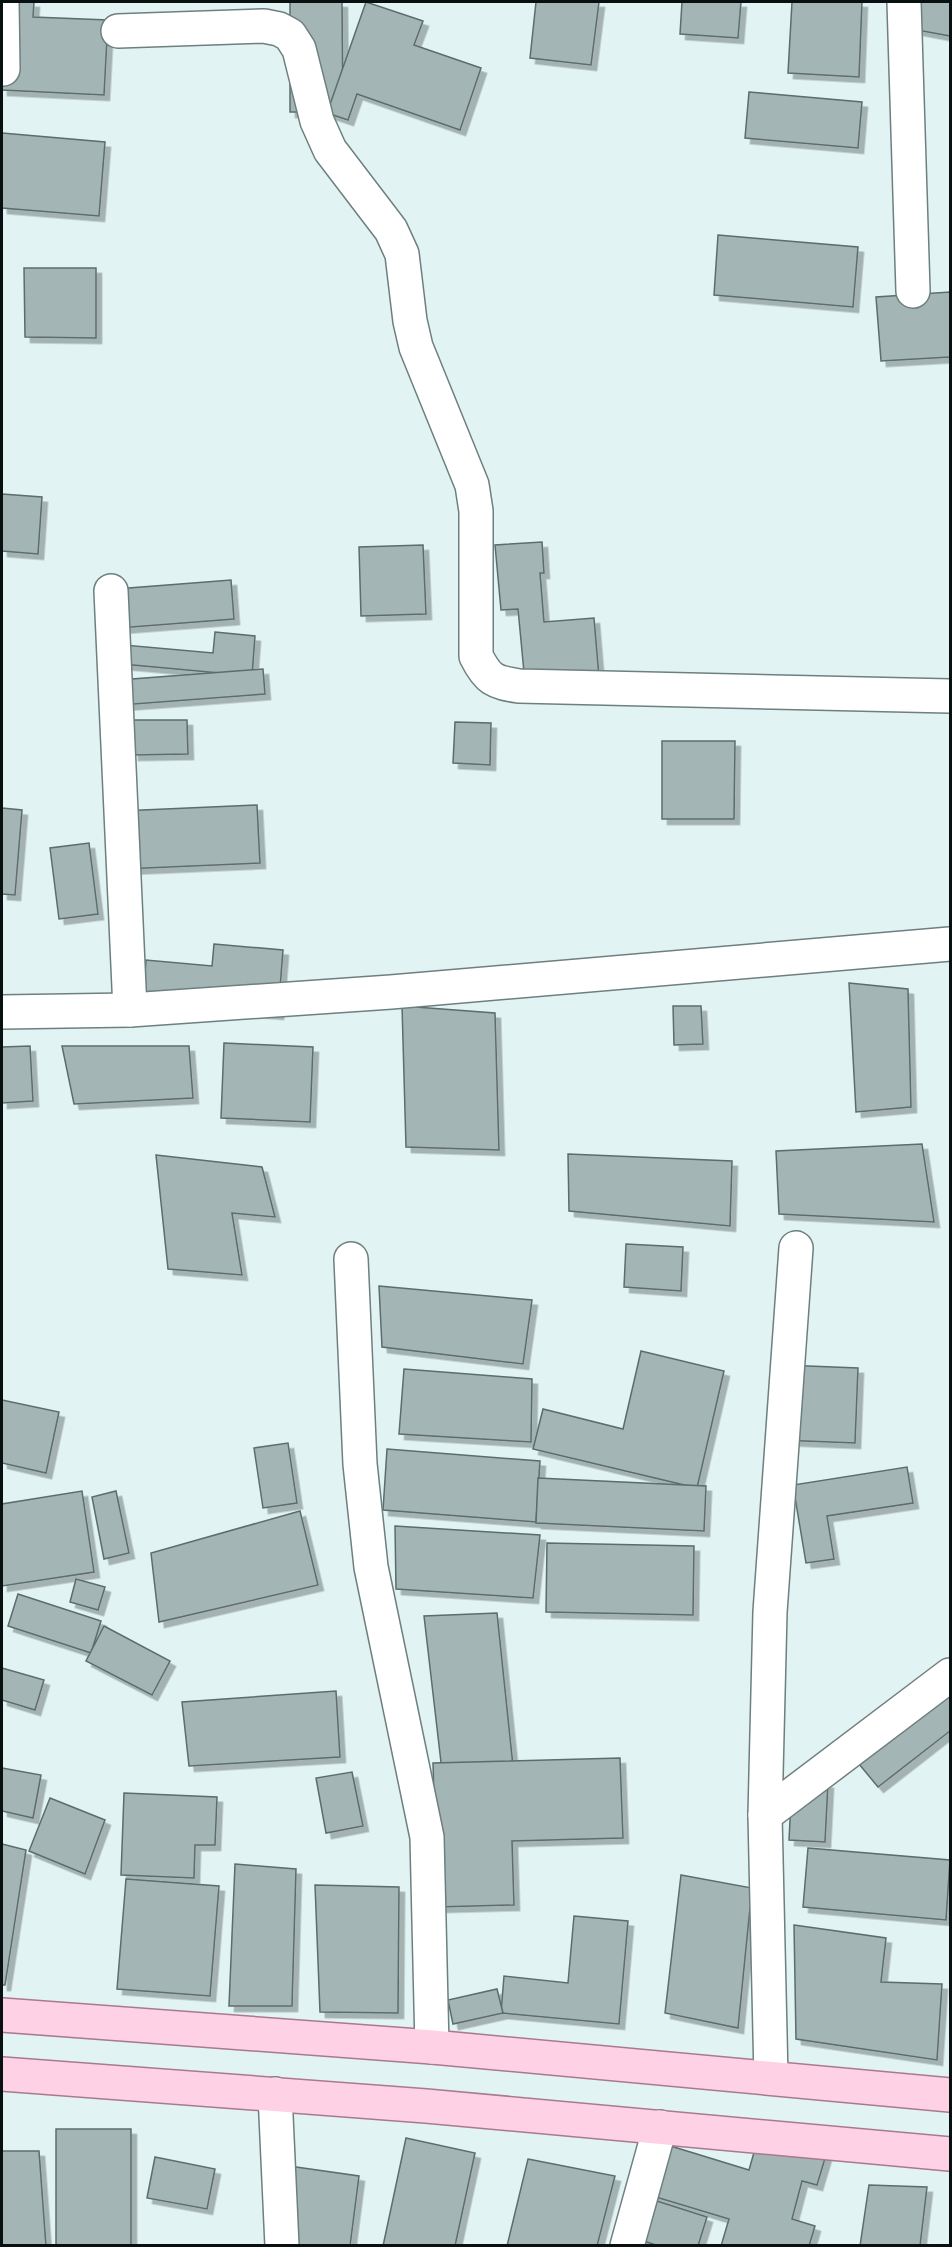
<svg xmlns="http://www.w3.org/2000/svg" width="952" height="2247" viewBox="0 0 952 2247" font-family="Barlow,sans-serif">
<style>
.building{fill:#a3b5b5;stroke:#5c6d6d;stroke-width:1.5;filter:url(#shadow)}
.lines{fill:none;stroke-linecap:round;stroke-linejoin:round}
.minor-casing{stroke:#6e7f7f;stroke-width:36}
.major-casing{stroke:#a87a8f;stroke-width:36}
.minor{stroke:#fff;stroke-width:33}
.major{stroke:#fed1e5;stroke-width:33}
</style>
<defs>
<filter id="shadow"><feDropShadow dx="5.5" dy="5.5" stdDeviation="0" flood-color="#0004"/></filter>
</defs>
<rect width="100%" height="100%" fill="#e1f3f3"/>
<g class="building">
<polygon points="2,2 34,2 33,17 108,20 104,95 2,90"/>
<polygon points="290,2 342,2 343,112 290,112"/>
<polygon points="366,2 423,21 414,45 481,68 460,130 357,94 348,120 327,113"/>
<polygon points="536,2 599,2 591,65 530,58"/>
<polygon points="682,2 741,2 738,38 680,34"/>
<polygon points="792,2 862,2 859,77 788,73"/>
<polygon points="921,2 950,2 950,36 917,30"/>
<polygon points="749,92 862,102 858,148 745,138"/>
<polygon points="2,133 105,142 99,216 2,208"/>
<polygon points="718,235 858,247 853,307 714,295"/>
<polygon points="24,268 96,268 96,338 25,337"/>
<polygon points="950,292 950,357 881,361 876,297"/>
<polygon points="2,494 42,497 38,554 2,551"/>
<polygon points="542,542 544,573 540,573 544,622 594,618 599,677 525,683 518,609 501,610 495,545"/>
<polygon points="423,545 426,614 361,616 359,547"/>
<polygon points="231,580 234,619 119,628 116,589"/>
<polygon points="215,632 255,636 252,676 122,664 124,645 213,653"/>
<polygon points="263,669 265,694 121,705 119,680"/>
<polygon points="133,720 187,720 188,754 133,755"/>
<polygon points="455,722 491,723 490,765 453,763"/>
<polygon points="662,741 735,741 734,819 662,819"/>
<polygon points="257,805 260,863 123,869 120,811"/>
<polygon points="2,808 22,810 15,895 2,894"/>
<polygon points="89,843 98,914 59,919 50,848"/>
<polygon points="214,944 283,950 278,1014 143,1002 146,960 212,966"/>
<polygon points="849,983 908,989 911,1107 856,1112"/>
<polygon points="402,1006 495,1013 499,1150 406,1147"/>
<polygon points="673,1006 701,1006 703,1044 674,1045"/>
<polygon points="224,1043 313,1047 310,1122 221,1118"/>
<polygon points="30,1046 33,1101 2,1103 2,1047"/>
<polygon points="62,1046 189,1046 193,1098 74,1104"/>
<polygon points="922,1144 934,1222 779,1214 776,1151"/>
<polygon points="568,1154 732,1161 730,1226 569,1211"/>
<polygon points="156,1155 262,1167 275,1217 232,1213 242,1275 168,1269"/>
<polygon points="626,1244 683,1247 681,1291 624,1287"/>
<polygon points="379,1286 532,1300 523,1364 382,1347"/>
<polygon points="641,1351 724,1371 697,1488 533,1449 543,1409 623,1429"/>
<polygon points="783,1365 858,1368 855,1443 780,1440"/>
<polygon points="404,1369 532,1379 531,1442 399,1434"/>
<polygon points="2,1400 59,1412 46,1473 2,1463"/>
<polygon points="288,1443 297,1503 263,1508 254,1448"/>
<polygon points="387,1449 540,1461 536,1522 383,1510"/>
<polygon points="907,1467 913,1503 827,1516 834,1559 806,1563 793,1485"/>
<polygon points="538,1478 706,1486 704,1531 536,1523"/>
<polygon points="82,1491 94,1572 2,1586 2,1504"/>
<polygon points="116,1491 129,1553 104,1559 92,1497"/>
<polygon points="300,1511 318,1585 159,1622 151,1553"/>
<polygon points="395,1526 540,1535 533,1598 396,1589"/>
<polygon points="547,1543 694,1546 693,1615 546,1612"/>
<polygon points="76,1579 105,1587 98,1610 70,1602"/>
<polygon points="18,1594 101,1621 91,1653 8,1626"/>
<polygon points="497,1613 513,1766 442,1771 424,1616"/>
<polygon points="104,1626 170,1661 152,1695 86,1661"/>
<polygon points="2,1668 44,1680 35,1710 2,1700"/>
<polygon points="950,1675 950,1731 878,1787 850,1753"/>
<polygon points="336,1691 340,1757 189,1766 182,1702"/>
<polygon points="620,1758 623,1838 512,1841 514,1905 437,1907 433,1763"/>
<polygon points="2,1768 41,1775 33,1818 2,1811"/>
<polygon points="352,1772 363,1826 326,1833 316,1778"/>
<polygon points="792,1781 828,1783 825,1842 789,1840"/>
<polygon points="124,1793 217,1797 215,1845 195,1845 194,1878 121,1875"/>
<polygon points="50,1798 105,1820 85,1874 29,1851"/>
<polygon points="2,1844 26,1850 5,1985 2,1985"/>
<polygon points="808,1848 950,1860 946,1920 803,1907"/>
<polygon points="235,1864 296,1869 292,2006 229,2006"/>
<polygon points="681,1875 752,1888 738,2028 665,2013"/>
<polygon points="126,1879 219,1886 210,1996 117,1989"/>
<polygon points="315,1885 399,1887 398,2013 320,2012"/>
<polygon points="574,1916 628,1921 619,2024 501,2013 504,1976 568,1983"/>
<polygon points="794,1925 886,1938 881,1982 942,1984 937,2060 796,2039"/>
<polygon points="497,1989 503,2013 453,2024 448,2000"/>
<rect x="56" y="2129" width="75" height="117"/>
<polygon points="759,2135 826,2155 817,2185 802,2181 792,2219 815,2226 809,2246 721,2246 729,2219 636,2191 651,2140 749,2170"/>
<polygon points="406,2138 475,2153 455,2246 383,2246"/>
<polygon points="2,2151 39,2151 46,2246 2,2246"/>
<polygon points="155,2157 215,2169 207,2209 147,2198"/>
<polygon points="528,2159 615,2176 597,2246 507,2246"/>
<polygon points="289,2166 359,2176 350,2246 278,2246"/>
<polygon points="869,2185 927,2187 920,2246 860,2246"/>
<polygon points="635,2194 707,2217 698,2246 659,2246 622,2234"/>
</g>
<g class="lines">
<defs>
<g id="minor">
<polyline points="2,2 3,69"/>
<polyline points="904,2 913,291"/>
<path d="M 118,31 L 264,26 L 279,29 L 290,35 L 299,49 L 317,121 L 330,150 L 391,230 L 402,254 L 410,321 L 416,347 L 472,485 L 476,511 L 476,656 C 488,680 494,682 519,686 L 950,696"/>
<polyline points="111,591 130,1010"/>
<polyline points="2,1012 130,1010 391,992 950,944"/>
<polyline points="351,1259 360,1464 371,1567 427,1837 432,2047"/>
<polyline points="765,1815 950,1675"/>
<polyline points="771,2078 765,1815 770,1612 796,1248"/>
<polyline points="275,2094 282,2246"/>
<polyline points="627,2246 660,2127"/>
</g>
<g id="major">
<polyline points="2,2015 432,2047 950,2095"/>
<polyline points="2,2074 426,2106 950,2154"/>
</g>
</defs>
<use href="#minor" class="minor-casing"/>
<use href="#major" class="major-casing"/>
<use href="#minor" class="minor"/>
<use href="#major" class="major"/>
</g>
<rect width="952" height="2247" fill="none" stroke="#091010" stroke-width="6"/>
</svg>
